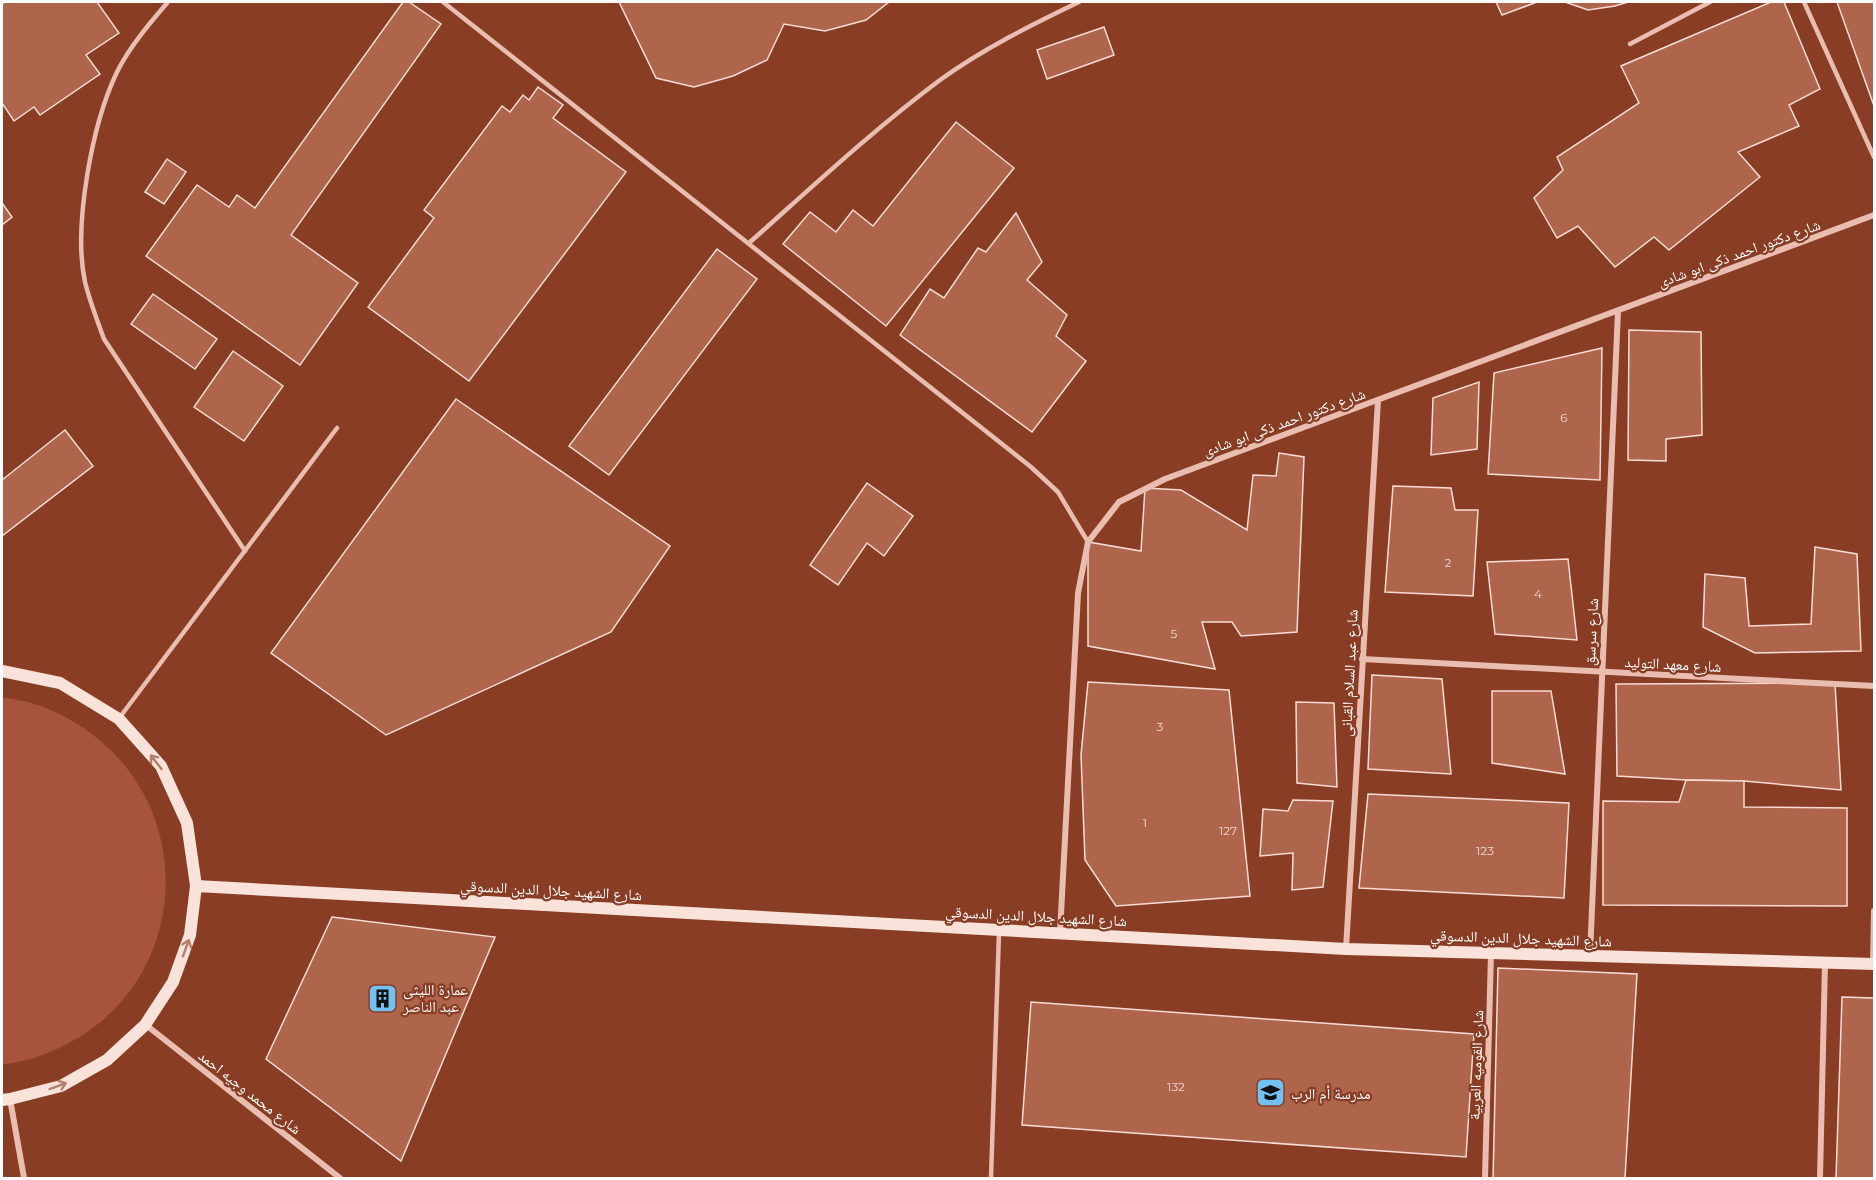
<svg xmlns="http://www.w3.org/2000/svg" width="1876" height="1180" viewBox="0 0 1876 1180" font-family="Montserrat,'Noto Naskh Arabic',sans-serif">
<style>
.green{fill:#a6553b}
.building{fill:#af654c;stroke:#f7dcd4;stroke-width:1.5}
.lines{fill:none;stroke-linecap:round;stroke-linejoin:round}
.service{stroke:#e9bdb0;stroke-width:4.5}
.minor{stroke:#e9bdb0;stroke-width:6}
.secondary{stroke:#f8e2da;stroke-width:12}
.oneway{stroke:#b57f6d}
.labels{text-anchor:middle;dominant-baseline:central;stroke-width:4.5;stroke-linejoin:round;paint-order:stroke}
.number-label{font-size:12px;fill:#ebd8d2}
.street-label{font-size:15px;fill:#fff;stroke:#883d24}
.poi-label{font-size:15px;fill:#fff;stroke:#883d24;text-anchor:start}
</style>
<rect width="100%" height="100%" fill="#883d24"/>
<path class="green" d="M 2,698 C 34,700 63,713 89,732 C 195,808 191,969 78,1038 C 55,1051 28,1063 2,1064 Z"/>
<g class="building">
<polygon points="5,2 97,2 119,33 86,55 100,74 40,115 34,107 14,121 2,103 2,4"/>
<polygon points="403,2 409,2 441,24 291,235 358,283 300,365 146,256 197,185 229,207 237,195 255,208"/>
<polygon points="619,2 889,2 866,20 825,31 784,24 767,60 733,76 694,87 656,78"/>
<polygon points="1496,2 1537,2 1502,15"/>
<polygon points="1565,2 1628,2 1615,6 1588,10"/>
<polygon points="1771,2 1784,2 1820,89 1789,105 1799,126 1738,152 1760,177 1669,250 1654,237 1615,267 1578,226 1557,238 1534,198 1563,170 1557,157 1639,103 1621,66"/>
<polygon points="1837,2 1874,2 1874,106"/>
<polygon points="1104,27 1114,55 1047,79 1037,50"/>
<polygon points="538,87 563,105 553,118 626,172 469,381 368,307 434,218 424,210 502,106 510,112 523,95 529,100"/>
<polygon points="956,122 1014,168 886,326 783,244 810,212 836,232 853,210 873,226"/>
<polygon points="167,159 186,172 164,204 145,192"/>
<polygon points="2,203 12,217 2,225"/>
<polygon points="1016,213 1042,262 1027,280 1067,315 1056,336 1086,361 1032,432 900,335 930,289 944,298 978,248 986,252"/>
<polygon points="717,249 757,279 609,475 569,446"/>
<polygon points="153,294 217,339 195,369 131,324"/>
<polygon points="1629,330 1701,332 1702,435 1666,439 1666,461 1628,460"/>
<polygon points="1602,348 1600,480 1488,474 1494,373"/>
<polygon points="233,351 283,386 244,441 194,407"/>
<polygon points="1479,382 1477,449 1431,455 1433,398"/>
<polygon points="456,399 670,546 611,632 386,735 271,653"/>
<polygon points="65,430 93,466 2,536 2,480"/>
<polygon points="1279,453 1304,457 1297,632 1241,636 1232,622 1202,622 1215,669 1088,646 1088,542 1141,551 1145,488 1181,490 1247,530 1253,475 1276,476"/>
<polygon points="867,483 913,516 884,556 867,543 838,585 810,565"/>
<polygon points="1393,486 1451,488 1455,510 1478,510 1473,596 1385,592"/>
<polygon points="1815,547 1857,554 1861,651 1755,653 1703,627 1705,574 1745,578 1749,626 1811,624"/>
<polygon points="1568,559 1577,640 1495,634 1487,562"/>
<polygon points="1372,675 1442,679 1451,774 1368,769"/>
<polygon points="1088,682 1229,690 1250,896 1116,906 1085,860 1081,755"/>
<polygon points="1835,683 1841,790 1744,781 1686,780 1617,776 1616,684"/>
<polygon points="1492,691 1551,691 1565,774 1492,763"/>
<polygon points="1296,702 1334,703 1337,787 1297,783"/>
<polygon points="1686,780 1744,781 1744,807 1847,808 1847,906 1603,905 1603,801 1679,802"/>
<polygon points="1368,794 1569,803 1564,898 1359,888"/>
<polygon points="1293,800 1333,801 1323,887 1292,890 1293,853 1260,856 1263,809 1288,811"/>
<polygon points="332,917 495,937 401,1161 266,1059"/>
<polygon points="1498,968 1637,974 1625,1178 1493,1178"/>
<polygon points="1842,997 1874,998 1874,1178 1836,1178"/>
<polygon points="1031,1002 1474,1034 1466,1157 1022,1125"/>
</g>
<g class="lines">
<g class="service">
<path d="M 168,2 C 150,23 130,46 117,72 C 92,124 73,226 85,282 C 90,302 97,320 104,339 L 245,551"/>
<polyline points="443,2 1031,467 1058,492 1088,542"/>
<polyline points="1804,2 1874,157"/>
<polyline points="1630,44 1710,2"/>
<path d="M 749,243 C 811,188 873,130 940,80 C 983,49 1031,25 1079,2"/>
<polyline points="120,717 337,428"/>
<polyline points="991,1178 999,932"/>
</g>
<g class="minor">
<polyline points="1362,659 1874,686"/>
<polyline points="1060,933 1078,593 1088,542 1119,502 1165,479 1874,215"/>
<polyline points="1346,949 1378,400"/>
<polyline points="1590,955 1618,311"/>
<polyline points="1873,964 1874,911"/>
<polyline points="146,1025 340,1178"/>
<polyline points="10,1099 24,1178"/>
<polyline points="1485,1178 1491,953"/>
<polyline points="1820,1178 1825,963"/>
</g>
<g class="secondary">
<polyline points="2,671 60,683 119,719 161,766 187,823 196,886 190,935 173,982 145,1025 107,1060 61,1086 10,1099 2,1100"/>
<polyline points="196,886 1346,949 1874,964"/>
</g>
</g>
<defs><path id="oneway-shaft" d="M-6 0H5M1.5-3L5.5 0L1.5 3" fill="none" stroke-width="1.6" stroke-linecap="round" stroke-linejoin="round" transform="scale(1.5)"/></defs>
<g class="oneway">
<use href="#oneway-shaft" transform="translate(156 762) rotate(-128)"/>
<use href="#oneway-shaft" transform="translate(186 948) rotate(-70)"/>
<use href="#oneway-shaft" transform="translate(58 1086) rotate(-20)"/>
</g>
<defs>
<symbol id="building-square" viewBox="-11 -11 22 22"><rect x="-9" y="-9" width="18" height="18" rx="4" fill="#73c0f3" stroke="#883d24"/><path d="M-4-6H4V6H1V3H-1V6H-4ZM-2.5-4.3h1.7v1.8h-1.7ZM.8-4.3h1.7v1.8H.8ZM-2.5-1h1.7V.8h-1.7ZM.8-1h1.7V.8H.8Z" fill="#111"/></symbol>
<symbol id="school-square" viewBox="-11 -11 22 22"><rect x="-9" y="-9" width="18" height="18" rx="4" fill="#73c0f3" stroke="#883d24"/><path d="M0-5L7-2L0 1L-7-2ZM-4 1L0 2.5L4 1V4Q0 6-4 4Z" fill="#111"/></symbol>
</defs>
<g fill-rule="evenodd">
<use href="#building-square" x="366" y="982" width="33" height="33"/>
<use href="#school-square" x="1254" y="1076" width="33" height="33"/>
</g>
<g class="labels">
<g class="number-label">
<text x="1564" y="417">6</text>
<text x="1448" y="562">2</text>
<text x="1538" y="593">4</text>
<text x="1174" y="633">5</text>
<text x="1160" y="726">3</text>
<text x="1145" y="822">1</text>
<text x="1228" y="830">127</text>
<text x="1485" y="850">123</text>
<text x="1176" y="1086">132</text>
</g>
<g class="street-label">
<text transform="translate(1739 253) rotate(-20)">شارع دكتور احمد ذكى ابو شادى</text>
<text transform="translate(1284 422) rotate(-20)">شارع دكتور احمد ذكى ابو شادى</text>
<text transform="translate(1591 632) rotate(-87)">شارع سرسق</text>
<text transform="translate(1673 664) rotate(3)">شارع معهد التوليد</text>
<text transform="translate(1349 673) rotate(-87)">شارع عبد السلام القبانى</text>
<text transform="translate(551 890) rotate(3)">شارع الشهيد جلال الدين الدسوقي</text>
<text transform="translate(1036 916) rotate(3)">شارع الشهيد جلال الدين الدسوقي</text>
<text transform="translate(1521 938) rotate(2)">شارع الشهيد جلال الدين الدسوقي</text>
<text transform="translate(1476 1065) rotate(-88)">شارع القوميه العربية</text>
<text transform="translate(250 1092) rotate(38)">شارع محمد وجيه احمد</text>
</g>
<g class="poi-label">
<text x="403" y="989">عمارة الليثى<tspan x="403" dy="17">عبد الناصر</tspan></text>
<text x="1291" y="1093">مدرسة أم الرب</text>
</g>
</g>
<rect width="1876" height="1180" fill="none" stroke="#ffffff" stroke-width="6"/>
</svg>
